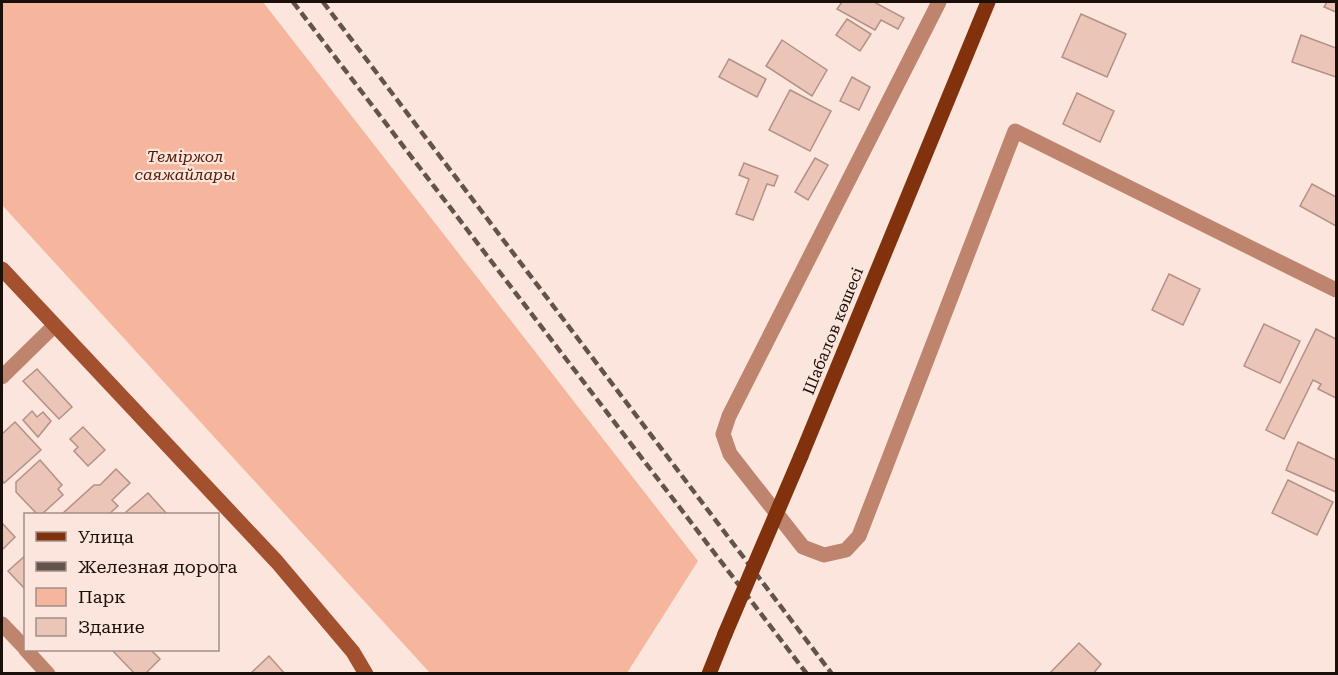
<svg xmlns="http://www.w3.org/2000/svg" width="1338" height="675" viewBox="0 0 1338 675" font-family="'Roboto Serif',serif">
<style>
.green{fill:#f6b69e}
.building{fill:#eac5b8;stroke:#b49185;stroke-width:1.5}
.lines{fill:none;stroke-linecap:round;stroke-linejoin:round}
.street{stroke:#be846e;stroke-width:15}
.secondary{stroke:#a3502f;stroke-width:15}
.primary{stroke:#81320d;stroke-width:15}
.rail{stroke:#62534d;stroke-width:4.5;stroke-dasharray:9 4.5;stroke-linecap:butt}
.primary-bridge{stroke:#81320d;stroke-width:15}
.labels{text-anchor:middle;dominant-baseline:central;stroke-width:4.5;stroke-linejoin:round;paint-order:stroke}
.park-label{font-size:16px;font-style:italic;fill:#531d05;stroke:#fbe5dc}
.street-label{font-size:16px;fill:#1b0f0a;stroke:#fbe5dc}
</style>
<rect width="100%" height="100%" fill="#fbe5dc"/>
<polygon class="green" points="2,2 263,2 698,561 627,673 430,673 2,205"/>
<g class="building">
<polygon points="842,2 874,2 904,18 898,29 881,20 875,30 837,9"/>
<polygon points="1327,2 1336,2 1336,12 1324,7"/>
<polygon points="1081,14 1126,34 1107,77 1062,57"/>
<polygon points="847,19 871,34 860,51 836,35"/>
<polygon points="1301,35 1336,48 1336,77 1292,62"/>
<polygon points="782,40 827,70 812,96 766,66"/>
<polygon points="729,59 766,79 757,97 719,77"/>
<polygon points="852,77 870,87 859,110 840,101"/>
<polygon points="790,90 831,111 810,151 769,130"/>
<polygon points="1077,93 1114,111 1100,142 1063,124"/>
<polygon points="815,158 828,165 808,200 795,192"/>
<polygon points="744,163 778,176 774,186 767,184 753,220 736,214 749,179 739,175"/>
<polygon points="1312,184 1336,197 1336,226 1300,206"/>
<polygon points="1169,274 1200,289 1183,325 1152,310"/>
<polygon points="1264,324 1300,341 1280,383 1244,366"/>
<polygon points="1316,329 1336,339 1336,398 1318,389 1321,384 1313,380 1284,439 1266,430"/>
<polygon points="37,369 72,407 59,419 23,381"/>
<polygon points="32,411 37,417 43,412 51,421 38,437 23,420"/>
<polygon points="15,422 41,450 4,483 2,480 2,434"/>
<polygon points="83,427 105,450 88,466 74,451 78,447 70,439"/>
<polygon points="1298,442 1336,460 1336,492 1286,470"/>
<polygon points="40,460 62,485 58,489 63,495 42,514 37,514 16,492 16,482"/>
<polygon points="116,469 130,483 112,500 118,506 109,514 62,514 94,485 100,485"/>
<polygon points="1288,480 1333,502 1317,535 1272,513"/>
<polygon points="148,493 167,514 128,514 126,512"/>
<polygon points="2,523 15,537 2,550"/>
<polygon points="26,555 26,590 8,571"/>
<polygon points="1079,643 1101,664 1093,674 1049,674"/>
<polygon points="112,650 151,650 160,659 145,674 135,674"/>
<polygon points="269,656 285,674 250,674"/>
</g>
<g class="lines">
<g class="street">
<polyline points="939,2 729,416 723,434 730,454 803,547 824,555 846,550 859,536 1015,131 1336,290"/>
<polyline points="2,377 54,326"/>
<polyline points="2,624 26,649"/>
<polyline points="26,650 48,674"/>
</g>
<polyline class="secondary" points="2,269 277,562 353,652 366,674"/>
<g class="primary">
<polyline points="801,456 988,2"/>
<polyline points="709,674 725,634"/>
</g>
<g class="rail">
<polyline points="293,2 807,674"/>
<polyline points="323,2 832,674"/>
</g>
<polyline class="primary-bridge" points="725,634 801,456"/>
</g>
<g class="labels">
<g class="park-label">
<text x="185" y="156">Теміржол<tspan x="185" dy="18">саяжайлары</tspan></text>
</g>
<g class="street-label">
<text transform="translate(833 331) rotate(-68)">Шабалов көшесі</text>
</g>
</g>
<rect width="1338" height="675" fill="none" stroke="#1b0f0a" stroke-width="6"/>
<rect x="24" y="513" width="195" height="138" fill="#fbe5dc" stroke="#a18f88" stroke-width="1.5"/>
<rect x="36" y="532" width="30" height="9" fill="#81320d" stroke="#a18f88" stroke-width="1.5"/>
<text x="78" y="543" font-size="18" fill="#1b0f0a">Улица</text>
<rect x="36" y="562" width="30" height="9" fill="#62534d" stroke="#a18f88" stroke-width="1.5"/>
<text x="78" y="573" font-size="18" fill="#1b0f0a">Железная дорога</text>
<rect x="36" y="588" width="30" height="18" fill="#f6b69e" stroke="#a18f88" stroke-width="1.5"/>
<text x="78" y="603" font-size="18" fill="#1b0f0a">Парк</text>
<rect x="36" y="618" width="30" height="18" fill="#eac5b8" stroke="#a18f88" stroke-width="1.5"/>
<text x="78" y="633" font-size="18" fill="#1b0f0a">Здание</text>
</svg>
